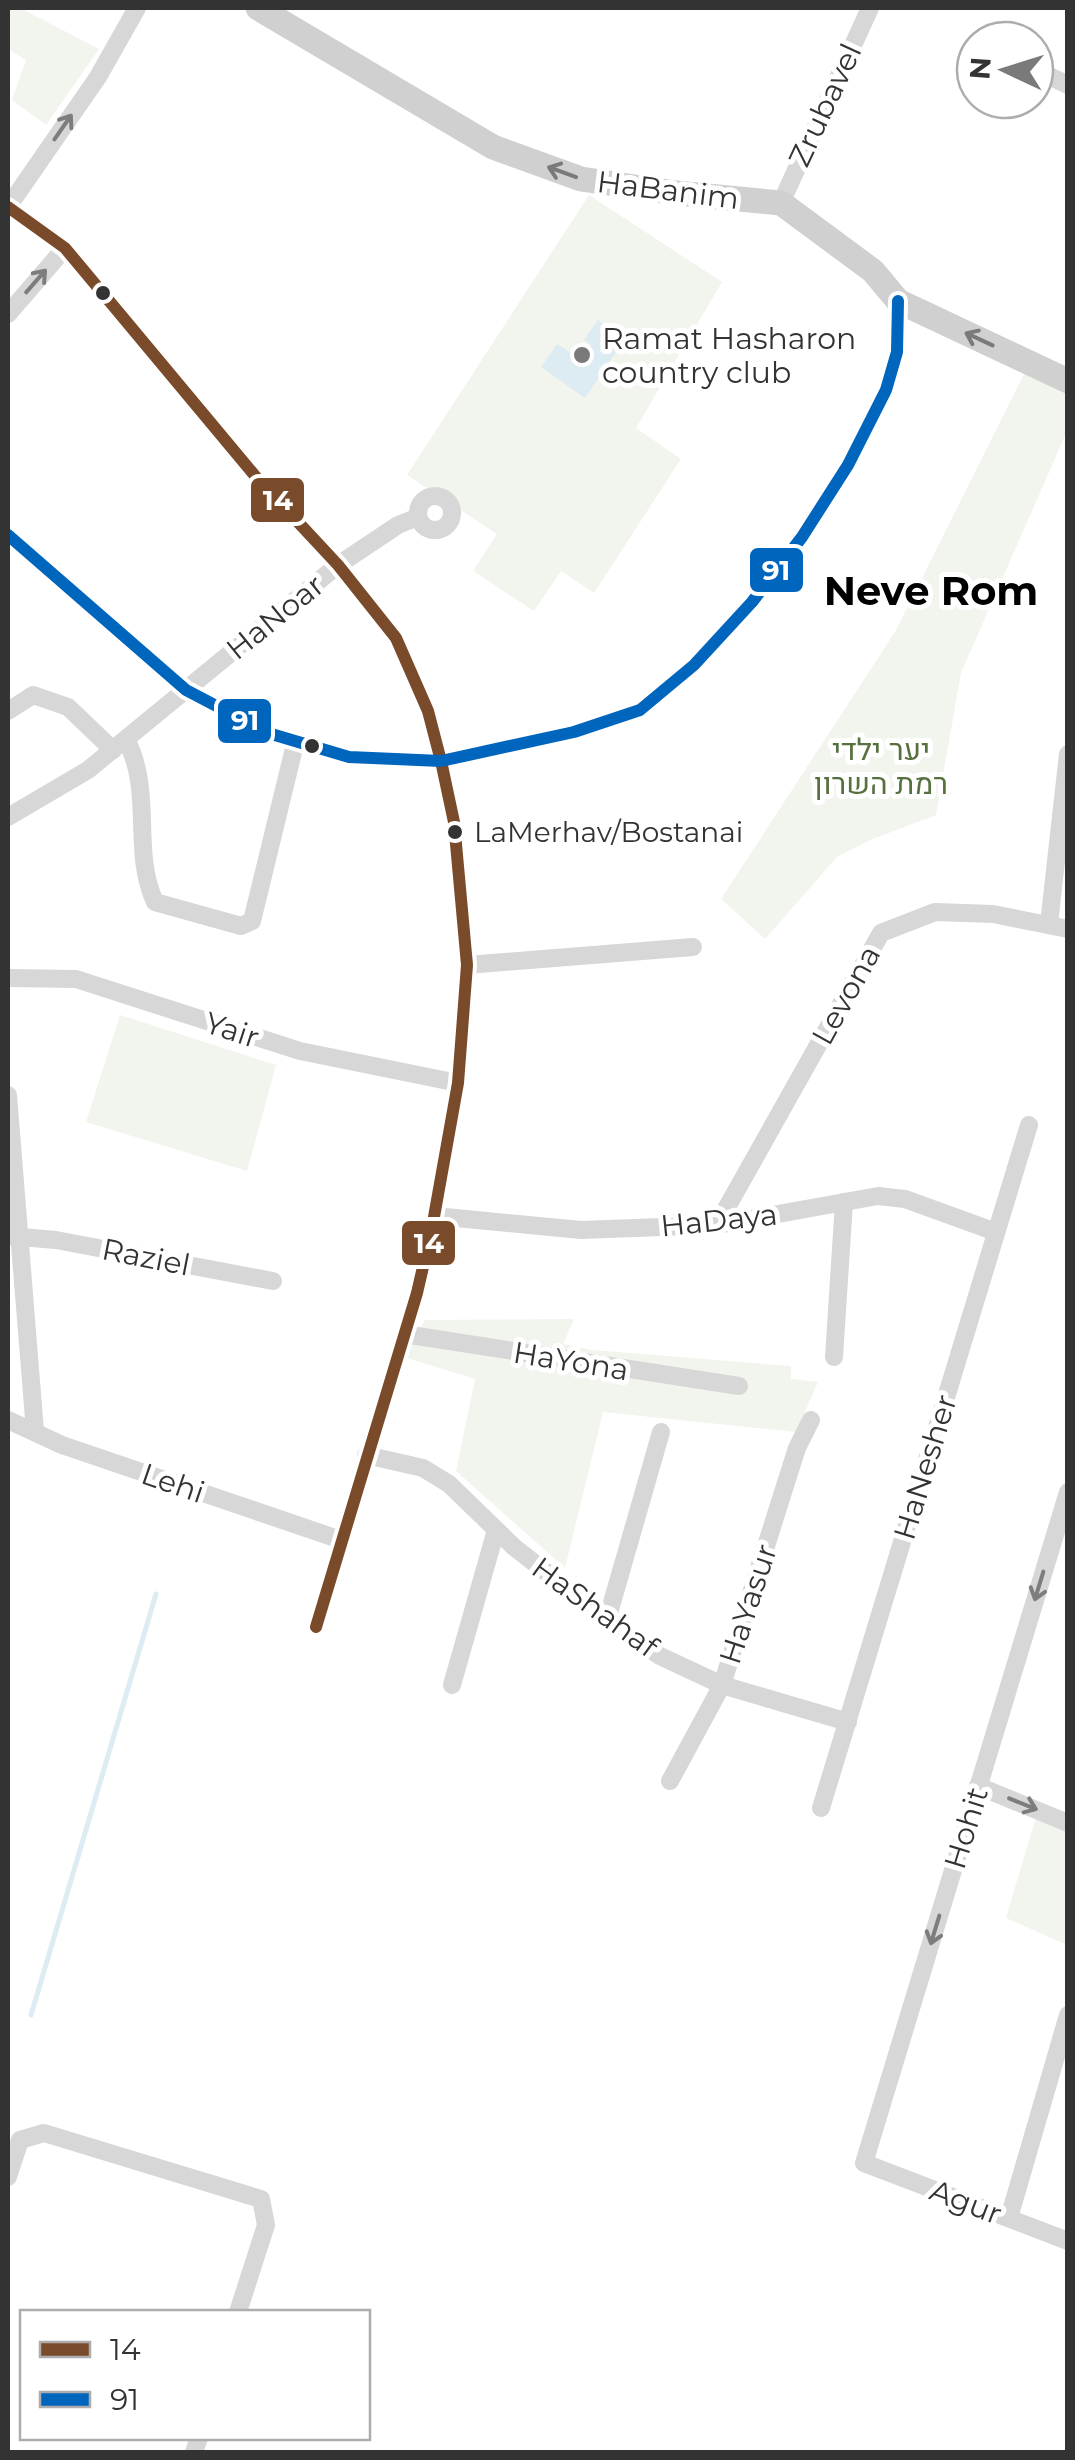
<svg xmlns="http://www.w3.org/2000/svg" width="1075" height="2460" viewBox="0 0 1075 2460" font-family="Montserrat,Heebo,sans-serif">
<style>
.green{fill:#f1f5ed}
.water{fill:#ddebf3}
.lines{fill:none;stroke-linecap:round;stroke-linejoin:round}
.stream{stroke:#ddebf3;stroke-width:5}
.street{stroke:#d7d7d7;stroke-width:18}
.secondary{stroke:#d0d0d0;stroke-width:25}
.bus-1-casing{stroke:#fff;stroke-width:20}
.bus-2-casing{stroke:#fff;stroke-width:20}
.bus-1{stroke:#7a4b2a;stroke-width:12}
.bus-2{stroke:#0065bd;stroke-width:12}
.oneway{stroke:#7d7d7d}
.oneway2{stroke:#7a7a7a}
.bus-dot{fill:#333;stroke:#fff;stroke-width:4}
.poi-dot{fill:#7a7a7a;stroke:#fff;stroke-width:4}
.labels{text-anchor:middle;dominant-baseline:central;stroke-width:10;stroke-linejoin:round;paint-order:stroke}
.bus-label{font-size:28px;fill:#333;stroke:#fff;text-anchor:start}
.street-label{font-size:30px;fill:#333;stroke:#fff}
.poi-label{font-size:30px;fill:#333;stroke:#fff;text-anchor:start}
.park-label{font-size:30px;fill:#56703f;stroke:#fff}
.district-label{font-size:40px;font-weight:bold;fill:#000;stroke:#fff}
.line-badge{stroke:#fff;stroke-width:4}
.badge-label{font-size:28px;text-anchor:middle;font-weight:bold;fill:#fff}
</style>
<rect width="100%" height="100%" fill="#fff"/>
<g class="green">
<polygon points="8,8 20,8 99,49 46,125 12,100 26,60 8,49"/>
<polygon points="589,195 722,282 636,428 681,459 594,593 561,571 534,611 473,571 497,534 407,475"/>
<polygon points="1025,372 1067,394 1067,431 961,673 936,815 870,840 837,857 765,939 721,899 895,632"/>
<polygon points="120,1015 276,1065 247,1171 86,1122"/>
<polygon points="574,1319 563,1344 592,1350 791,1366 791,1379 818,1382 796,1432 603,1412 565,1568 456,1471 475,1379 404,1357 425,1320"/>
<polygon points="1036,1817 1067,1829 1067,1945 1006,1918"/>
</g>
<polygon class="water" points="598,320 625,339 585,398 541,367 557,344 582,360 591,345 584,340"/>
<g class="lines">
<polyline class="stream" points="31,2015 156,1594"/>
<g class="street">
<polyline points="1047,75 1068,85"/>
<polyline points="781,203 870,8"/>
<polyline points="8,207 65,248 256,477 338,565 396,638 428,711 441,761 454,822 467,965 458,1083 432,1228 417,1293 316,1627"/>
<polyline points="8,207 98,77 137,8"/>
<polyline points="8,314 65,248"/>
<circle cx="435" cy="513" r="17"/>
<polyline points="8,535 186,690 268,733 349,757 441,761 574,732 640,710 694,665 752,602 802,537 848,465 886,390 897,352 898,301"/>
<polyline points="8,711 33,695 68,707 113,750"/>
<path d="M 126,739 C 154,793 131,850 155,902 L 241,926 L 252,921 L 296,740"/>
<polyline points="8,817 88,770 338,565 398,525 418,517"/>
<polyline points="1049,924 1068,754"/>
<polyline points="467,965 693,947"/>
<polyline points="8,978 76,979 300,1051 458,1083"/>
<polyline points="8,1095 35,1431"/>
<polyline points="435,1216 581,1230 717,1225 878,1196 905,1199 996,1232"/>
<polyline points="717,1225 881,933 935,912 993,914 1068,929"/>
<polyline points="8,1236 56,1240 273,1281"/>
<polyline points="404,1334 739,1386"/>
<polyline points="834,1357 844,1202"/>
<polyline points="8,1420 62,1445 341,1540"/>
<polyline points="366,1455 423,1468 449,1484 514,1547 607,1620 660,1656 722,1685 848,1722"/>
<polyline points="1068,1492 864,2163 1068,2241"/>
<polyline points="607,1620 661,1432"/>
<polyline points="452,1685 496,1530"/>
<polyline points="670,1781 722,1685 797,1448 811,1420"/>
<polyline points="978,1786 1068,1823"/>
<polyline points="821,1808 1029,1125"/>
<polyline points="8,2177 20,2140 44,2133 261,2199 266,2225 238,2312"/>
<polyline points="1009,2218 1068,2015"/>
<polyline points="194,2452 199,2438"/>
</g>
<polyline class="secondary" points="258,8 493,147 581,179 676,193 781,203 873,271 898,301 1068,381"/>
<defs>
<polyline id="bus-1" points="8,207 65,248 256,477 338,565 396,638 428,711 441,761 454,822 467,965 458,1083 432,1228 417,1293 316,1627"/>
<polyline id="bus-2" points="8,535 186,690 268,733 349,757 441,761 574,732 640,710 694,665 752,602 802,537 848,465 886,390 897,352 898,301"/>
</defs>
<use href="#bus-1" class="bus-1-casing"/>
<use href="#bus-2" class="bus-2-casing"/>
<use href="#bus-1" class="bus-1"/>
<use href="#bus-2" class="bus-2"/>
</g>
<defs><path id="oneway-shaft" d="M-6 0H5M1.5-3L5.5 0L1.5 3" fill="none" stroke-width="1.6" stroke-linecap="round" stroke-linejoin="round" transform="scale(2.5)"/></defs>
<g class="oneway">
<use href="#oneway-shaft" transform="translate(63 127) rotate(-55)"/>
<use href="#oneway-shaft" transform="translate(36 281) rotate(-49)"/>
<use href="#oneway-shaft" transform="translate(1039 1586) rotate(107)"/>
<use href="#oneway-shaft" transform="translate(1023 1804) rotate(22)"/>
<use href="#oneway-shaft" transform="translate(935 1930) rotate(107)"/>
</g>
<g class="oneway2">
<use href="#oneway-shaft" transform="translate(562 172) rotate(-160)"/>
<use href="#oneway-shaft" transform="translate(979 339) rotate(-155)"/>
</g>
<g class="bus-dot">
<circle cx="103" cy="293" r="9"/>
<circle cx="312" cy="746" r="9"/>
<circle cx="455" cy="832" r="9"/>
</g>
<circle class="poi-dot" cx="582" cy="355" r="10"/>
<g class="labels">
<g class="bus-label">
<text x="474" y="832">LaMerhav/Bostanai</text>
</g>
<g class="street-label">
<text transform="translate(825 105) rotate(-65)">Zrubavel</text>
<text transform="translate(668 190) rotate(7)">HaBanim</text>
<text transform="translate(275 617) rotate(-39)">HaNoar</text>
<text transform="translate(846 995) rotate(-61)">Levona</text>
<text transform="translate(232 1030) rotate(18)">Yair</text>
<text transform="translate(719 1220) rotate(-6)">HaDaya</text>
<text transform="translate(146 1257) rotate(11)">Raziel</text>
<text transform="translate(571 1361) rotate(9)">HaYona</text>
<text transform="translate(925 1467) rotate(-73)">HaNesher</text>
<text transform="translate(173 1483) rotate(19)">Lehi</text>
<text transform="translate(748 1604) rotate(-72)">HaYasur</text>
<text transform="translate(595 1607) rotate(36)">HaShahaf</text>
<text transform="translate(966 1828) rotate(-73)">Hohit</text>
<text transform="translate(966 2202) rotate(21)">Agur</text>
</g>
<g class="poi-label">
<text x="602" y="338">Ramat Hasharon<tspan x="602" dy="34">country club</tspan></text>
</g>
<g class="park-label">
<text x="881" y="749">יער ילדי<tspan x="881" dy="34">רמת השרון</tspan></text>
</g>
<g class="district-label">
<text x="931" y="590">Neve Rom</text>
</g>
</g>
<g class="line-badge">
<rect x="249" y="476" width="57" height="48" rx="10" fill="#7a4b2a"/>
<rect x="748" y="546" width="57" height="48" rx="10" fill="#0065bd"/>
<rect x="216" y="697" width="57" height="48" rx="10" fill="#0065bd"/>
<rect x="400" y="1219" width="57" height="48" rx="10" fill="#7a4b2a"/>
</g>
<g class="badge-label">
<text x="278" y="510">14</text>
<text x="776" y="580">91</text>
<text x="245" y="730">91</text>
<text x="429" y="1253">14</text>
</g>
<rect width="1075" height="2460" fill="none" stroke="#333333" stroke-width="20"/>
<rect x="20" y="2310" width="350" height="130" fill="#ffffff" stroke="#adadad" stroke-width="2.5"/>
<rect x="40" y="2342" width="50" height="15" fill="#7a4b2a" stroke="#adadad" stroke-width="2.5"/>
<text x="110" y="2360" font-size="30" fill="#333333">14</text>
<rect x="40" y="2392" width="50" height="15" fill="#0065bd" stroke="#adadad" stroke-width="2.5"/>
<text x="110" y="2410" font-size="30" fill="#333333">91</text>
<g transform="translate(1005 70) rotate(274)"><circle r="48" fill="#ffffff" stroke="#adadad" stroke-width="2.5"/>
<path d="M0-8L18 38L0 25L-18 38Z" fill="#7a7a7a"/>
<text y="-15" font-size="28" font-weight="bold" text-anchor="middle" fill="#333333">N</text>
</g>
</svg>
